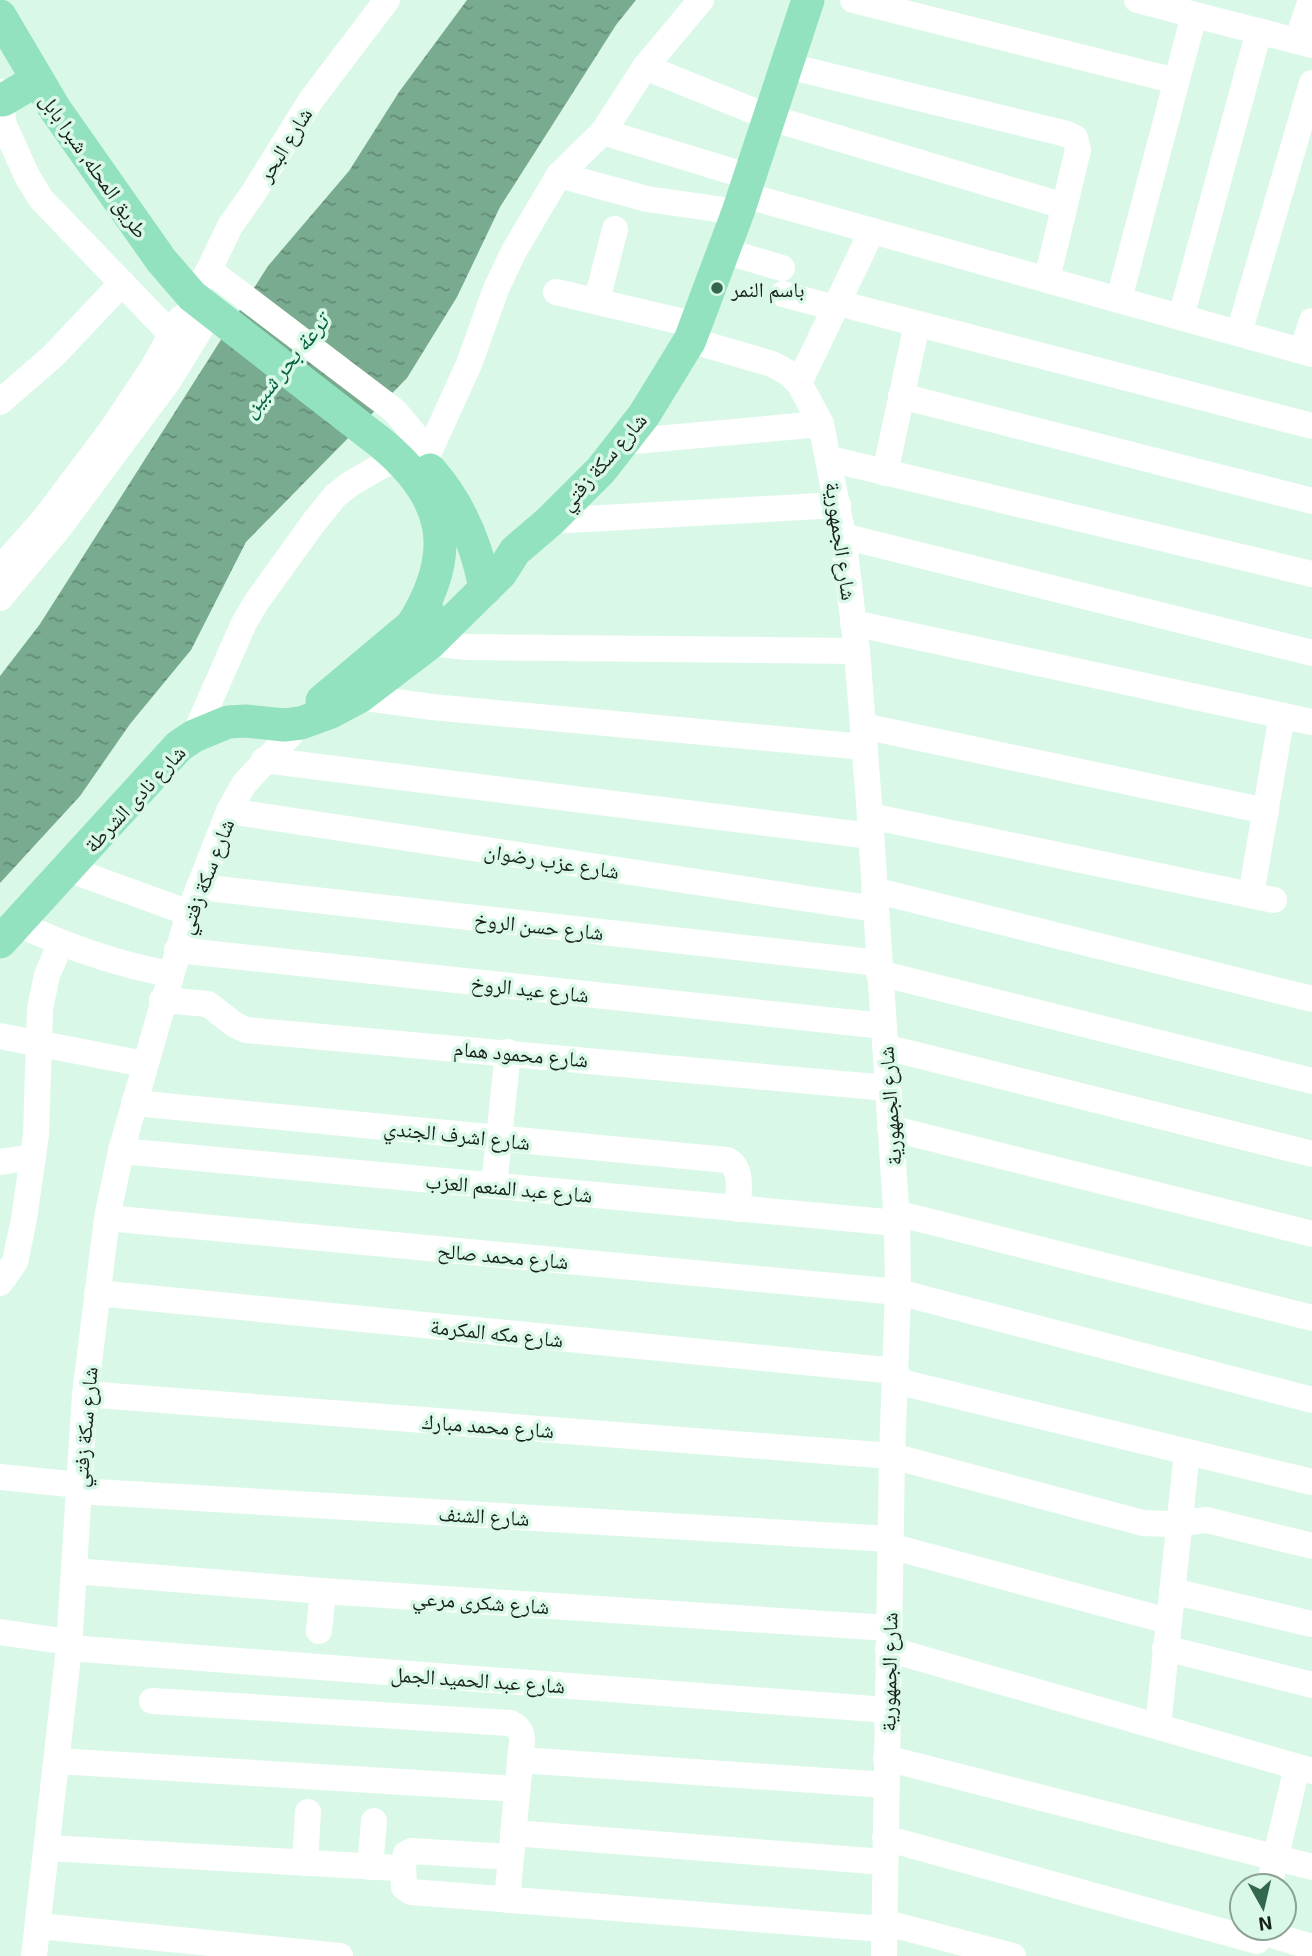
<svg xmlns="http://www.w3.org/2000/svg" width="1312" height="1956" viewBox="0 0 1312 1956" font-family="'Exo 2','Noto Naskh Arabic',sans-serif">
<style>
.water{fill:url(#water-ripples)}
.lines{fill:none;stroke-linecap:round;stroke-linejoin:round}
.minor{stroke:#fff;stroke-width:26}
.major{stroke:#92e2bf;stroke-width:33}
.poi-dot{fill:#32684e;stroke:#daf8e7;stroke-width:2.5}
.labels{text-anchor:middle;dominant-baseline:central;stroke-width:7;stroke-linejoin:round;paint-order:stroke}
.street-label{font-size:21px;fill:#16211b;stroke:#daf8e7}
.poi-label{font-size:21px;fill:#16211b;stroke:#daf8e7;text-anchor:start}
.water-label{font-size:23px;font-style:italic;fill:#04613f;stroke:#daf8e7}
</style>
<defs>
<pattern id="water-ripples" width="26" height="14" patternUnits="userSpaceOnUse" patternTransform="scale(1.75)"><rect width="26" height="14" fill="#79ab90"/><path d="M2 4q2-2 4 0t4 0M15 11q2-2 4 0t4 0" fill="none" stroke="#628b75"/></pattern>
</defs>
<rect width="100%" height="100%" fill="#daf8e7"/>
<polygon class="water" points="467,0 636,0 616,25 500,207 457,297 407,378 246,542 191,650 130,724 80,796 0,883 0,676 40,624 268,266 349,171 399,92"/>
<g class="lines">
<g class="minor">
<polyline points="853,0 1176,81"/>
<polyline points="1137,0 1312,45"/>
<polyline points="1297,41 1311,0"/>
<polyline points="788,66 1067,134 1075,138 1078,150 1047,279"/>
<polyline points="645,67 771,118 1064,206"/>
<path d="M 0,92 C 4,103 1,114 4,125 L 27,176 L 41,199 L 122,283"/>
<polyline points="603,132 750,177"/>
<polyline points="559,175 647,199 738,212"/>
<polyline points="744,195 1312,354"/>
<polyline points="724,251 782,268"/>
<polyline points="209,270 395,411 415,435 424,463"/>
<polyline points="556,292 696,325"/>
<polyline points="783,294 835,308"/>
<polyline points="192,296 209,270 230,226 254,192 311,100 387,0"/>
<polyline points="1119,299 1194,15"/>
<polyline points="597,300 615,229"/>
<polyline points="838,303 1312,426"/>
<polyline points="1181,317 1259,31"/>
<polyline points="1239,333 1312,83"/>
<polyline points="690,340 772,364 787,372 799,383 821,424 843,536 857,651 870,816 897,1223 898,1292 892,1456 884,1956"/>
<polyline points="1302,351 1312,321"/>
<polyline points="799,383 872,231"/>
<polyline points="901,396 1312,501"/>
<polyline points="0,402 53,356 122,283 171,334"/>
<polyline points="623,442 821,424"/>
<polyline points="830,459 1312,574"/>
<polyline points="424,463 469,364 496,289 514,251 559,175 603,132 645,67 701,0"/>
<polyline points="885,473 917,324"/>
<polyline points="550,521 838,505"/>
<polyline points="843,536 1312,653"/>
<polyline points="0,569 45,518 112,429 152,369 180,319 201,306 201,328 169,380 59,528 0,598"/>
<polyline points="853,623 1312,722"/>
<polyline points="430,643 467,647 857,651"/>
<polyline points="359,697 432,707 864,747"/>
<polyline points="863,726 1266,811"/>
<polyline points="194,736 244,623 257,601 314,522 335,496 350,484 383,465 401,460"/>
<polyline points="264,760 871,836"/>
<polyline points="229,811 875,909"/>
<polyline points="870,816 1274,900"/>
<polyline points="68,869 189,913"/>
<polyline points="199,887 879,963"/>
<polyline points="874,890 1312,999"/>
<polyline points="1251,895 1282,715"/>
<path d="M 17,923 C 67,947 116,964 170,974"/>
<polyline points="177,950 883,1026"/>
<polyline points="879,973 1312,1081"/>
<polyline points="162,1000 208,1004 235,1025 246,1030 887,1088"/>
<polyline points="0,1036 144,1064"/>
<polyline points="885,1047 1312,1154"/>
<path d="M 134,1103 L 727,1160 C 744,1169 738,1192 738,1209"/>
<polyline points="890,1128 1312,1234"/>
<polyline points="121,1151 897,1223"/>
<polyline points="0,1162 33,1157"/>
<polyline points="494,1186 508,1052"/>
<polyline points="896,1213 1312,1318"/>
<polyline points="107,1218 898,1292 1312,1400"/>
<polyline points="0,1283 15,1262 24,1219 36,1135 40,1009 47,975 61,943"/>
<polyline points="97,1293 896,1371"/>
<polyline points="896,1381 1312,1482"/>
<polyline points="85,1394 892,1456 1143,1523 1170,1524 1207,1520 1312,1546"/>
<polyline points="0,1477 79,1485"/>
<polyline points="78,1491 890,1539"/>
<polyline points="890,1546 1168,1621"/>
<polyline points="74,1571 323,1591 888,1628"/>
<polyline points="1172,1591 1312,1624"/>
<polyline points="319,1631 323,1591"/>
<polyline points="0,1632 69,1642"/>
<polyline points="69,1648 887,1710"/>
<polyline points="1165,1648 1312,1685"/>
<polyline points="888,1649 1312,1771"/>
<path d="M 152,1701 L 510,1723 C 519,1727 522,1732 522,1741 L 507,1900"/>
<polyline points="1158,1726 1187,1452"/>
<polyline points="886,1758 1312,1867"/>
<polyline points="520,1760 885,1785"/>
<polyline points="57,1761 517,1789"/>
<polyline points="513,1833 884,1862"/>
<polyline points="885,1838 1257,1941"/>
<polyline points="48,1848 396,1868 403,1865 406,1854 412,1851 511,1857"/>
<polyline points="305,1863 308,1812"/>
<polyline points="403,1865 404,1887 411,1892 883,1929"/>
<polyline points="370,1867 374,1821"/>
<polyline points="1269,1886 1297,1767"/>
<polyline points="883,1922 1013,1956"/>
<polyline points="39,1926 340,1956"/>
<polyline points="1259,1931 1312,1947"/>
<polyline points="34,1956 69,1648 85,1394 107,1218 121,1151 189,913 229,811 244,784 301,723"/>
</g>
<g class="major">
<path d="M 0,16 L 55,109 L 161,260 L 192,296 L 381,443 C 448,498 458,553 411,627"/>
<polyline points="3,100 37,80"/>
<path d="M 430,470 C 460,504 477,545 485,589"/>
<polyline points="322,701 428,612"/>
<polyline points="0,942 179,746 194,736 228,722 246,721 284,725 301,723 331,712 359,697 430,643 501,573 515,551 550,521 601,470 644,415 690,340 738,212 808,0"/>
</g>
</g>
<circle class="poi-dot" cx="717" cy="288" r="7"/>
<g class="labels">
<g class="street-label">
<text transform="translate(284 144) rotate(-58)">شارع البحر</text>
<text transform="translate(95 165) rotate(55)">طريق المحله, شبرا بابل</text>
<text transform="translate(602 461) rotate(-49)">شارع سكة زفتي</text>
<text transform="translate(842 541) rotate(82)">شارع الجمهورية</text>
<text transform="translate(134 798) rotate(-47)">شارع نادى الشرطة</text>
<text transform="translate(552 860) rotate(9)">شارع عزب رضوان</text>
<text transform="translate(205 876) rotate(-69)">شارع سكة زفتي</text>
<text transform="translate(539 925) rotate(6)">شارع حسن الروخ</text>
<text transform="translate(530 988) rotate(6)">شارع عيد الروخ</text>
<text transform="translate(521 1053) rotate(5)">شارع محمود همام</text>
<text transform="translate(889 1106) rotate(-94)">شارع الجمهورية</text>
<text transform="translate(457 1134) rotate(6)">شارع اشرف الجندي</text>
<text transform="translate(509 1187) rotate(5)">شارع عبد المنعم العزب</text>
<text transform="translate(503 1255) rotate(5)">شارع محمد صالح</text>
<text transform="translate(497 1332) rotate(6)">شارع مكه المكرمة</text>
<text transform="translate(488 1425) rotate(4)">شارع محمد مبارك</text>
<text transform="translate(84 1427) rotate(-85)">شارع سكة زفتي</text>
<text transform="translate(484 1515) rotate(3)">شارع الشنف</text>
<text transform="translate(481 1601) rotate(4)">شارع شكرى مرعي</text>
<text transform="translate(888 1672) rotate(-89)">شارع الجمهورية</text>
<text transform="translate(478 1679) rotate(4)">شارع عبد الحميد الجمل</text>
</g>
<g class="poi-label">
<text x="731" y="288">باسم النمر</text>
</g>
<g class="water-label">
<text transform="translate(284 365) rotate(-51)">ترعة بحر شبين</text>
</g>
</g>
<g transform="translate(1263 1907) rotate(172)"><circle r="33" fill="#daf8e7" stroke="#8ca295" stroke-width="2"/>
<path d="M0-5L12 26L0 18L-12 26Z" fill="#32684e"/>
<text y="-10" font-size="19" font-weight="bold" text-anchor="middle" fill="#16211b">N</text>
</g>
</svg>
